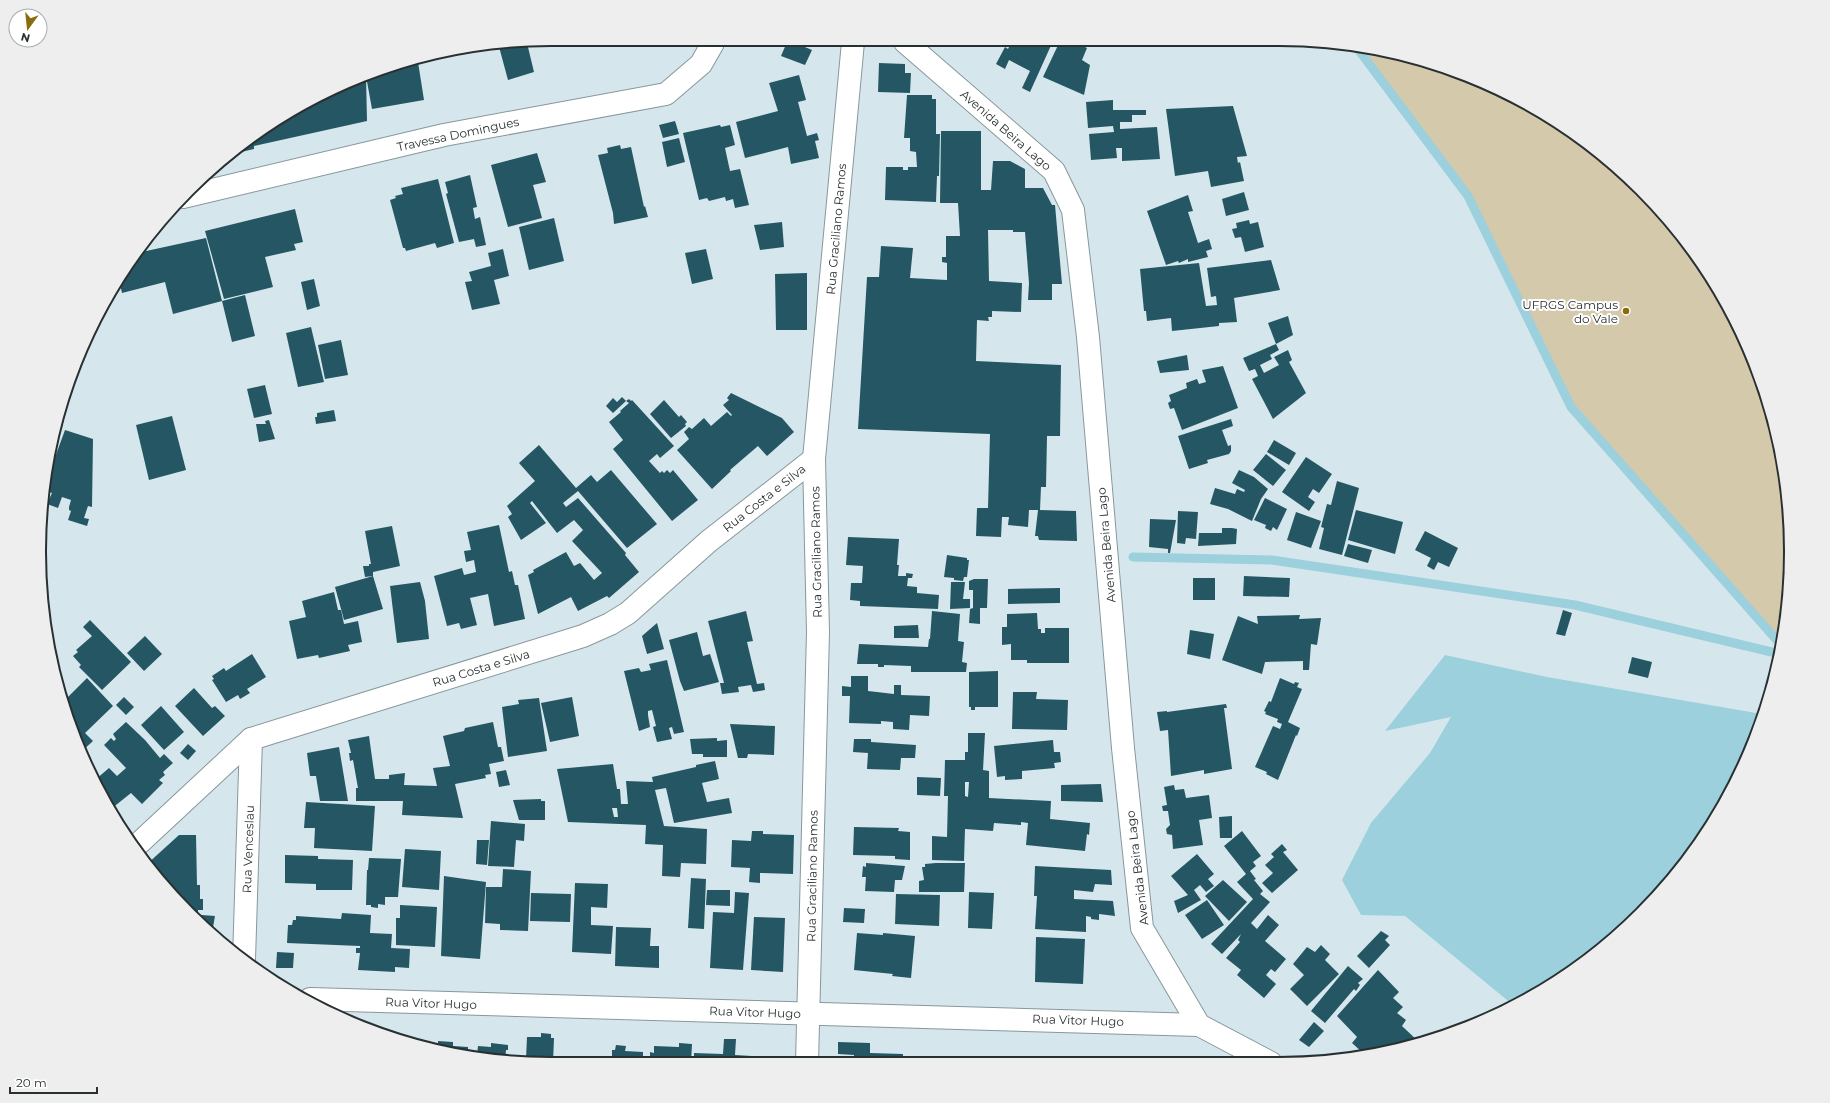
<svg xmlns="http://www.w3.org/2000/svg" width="1830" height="1103" viewBox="0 0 1830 1103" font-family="Montserrat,sans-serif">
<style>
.green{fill:#d5c9ab}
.water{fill:#9cd0dd}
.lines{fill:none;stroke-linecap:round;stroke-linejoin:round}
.stream{stroke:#9cd0dd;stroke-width:9}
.building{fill:#245763;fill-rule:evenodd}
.minor-casing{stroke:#87989c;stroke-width:24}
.secondary-casing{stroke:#87989c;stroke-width:24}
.minor{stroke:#fff;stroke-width:22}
.secondary{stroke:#fff;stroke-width:22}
.poi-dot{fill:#8a6c0c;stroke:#fff;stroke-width:1.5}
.labels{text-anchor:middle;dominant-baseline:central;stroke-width:4;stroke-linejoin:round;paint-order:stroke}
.street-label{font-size:12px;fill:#293032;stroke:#fff}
.poi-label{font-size:12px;fill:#293032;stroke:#fff;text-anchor:end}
.rim{fill:none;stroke:#293032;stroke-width:2}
</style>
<rect width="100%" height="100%" fill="#d5e7ec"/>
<polygon class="green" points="1358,49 1443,66 1563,126 1641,189 1705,267 1752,356 1781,452 1791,552 1782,646 1571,407 1468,196"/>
<polygon class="water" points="1445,655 1547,677 1762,714 1752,748 1704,836 1617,937 1535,995 1513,1005 1405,916 1361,915 1342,880 1371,823 1430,753 1451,717 1385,731"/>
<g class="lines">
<g class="stream">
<polyline points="1358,49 1468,196 1571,407 1782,646"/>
<polyline points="1133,557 1272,560 1575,605 1780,654"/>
</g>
</g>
<g class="building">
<polygon points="995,41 1008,41 1005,46"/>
<polygon points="1012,41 1053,41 1030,92 1022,88 1030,71 1009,60 1005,69 996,64 1005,47 1008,49"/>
<polygon points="1060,41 1073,41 1087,48 1082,60 1090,65 1084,95 1043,77"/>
<polygon points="787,42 793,42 812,50 805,65 781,56"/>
<polygon points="498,43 527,43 534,72 508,80"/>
<polygon points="418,62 424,100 372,109 366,76 367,121 254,146 254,149 228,155 240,145 325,92 384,67"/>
<polygon points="879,63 905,64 905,73 911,73 910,93 878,92"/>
<polygon points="799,75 806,100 798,102 807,136 817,133 819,140 815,141 819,158 791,164 788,147 745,158 736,122 778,111 769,83"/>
<polygon points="907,95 932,95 932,99 936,99 936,134 940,134 939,176 937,176 936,202 885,200 886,167 903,167 903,170 908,170 908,167 917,167 916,152 910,151 910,138 904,138"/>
<polygon points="1113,100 1113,110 1146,110 1146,115 1132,115 1132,122 1120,122 1120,129 1157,127 1160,159 1122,161 1122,148 1116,148 1117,158 1091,160 1089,134 1114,132 1113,126 1088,128 1086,102"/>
<polygon points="1233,106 1247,156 1237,157 1238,163 1240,162 1244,181 1211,187 1208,171 1175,176 1166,109"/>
<polygon points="675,121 679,134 663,138 659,125"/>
<polygon points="720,125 721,127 730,125 735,145 725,148 730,171 740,169 749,205 735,208 733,199 726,201 725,197 709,201 707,198 699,200 683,133"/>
<polygon points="941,131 981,131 981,190 991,190 993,161 1010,161 1025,169 1025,188 1043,188 1052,205 1055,205 1062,284 1052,284 1052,300 1028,300 1029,283 1025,232 1013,232 1013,230 988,230 989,281 1022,283 1021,312 992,311 992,317 988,317 989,321 977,320 976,361 1061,365 1060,436 1047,436 1046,487 1041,487 1040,510 1076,511 1077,541 1039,540 1038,536 1035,536 1038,510 1029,510 1028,527 1008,525 1009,517 1002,517 1001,537 976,536 977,508 988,508 990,434 858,429 867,277 879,277 881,246 913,248 910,278 947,280 947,263 942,262 942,257 946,257 946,236 960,236 958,203 940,203"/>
<polygon points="679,138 685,162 667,167 662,142"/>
<polygon points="620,145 621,149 631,147 644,207 645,206 648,217 614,224 613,213 598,155 608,153 607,148"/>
<polygon points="537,153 546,182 533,185 542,218 508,227 491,165"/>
<polygon points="470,175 477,207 473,208 475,219 480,217 486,245 476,247 474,239 459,242 446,194 448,193 445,182"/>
<polygon points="438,179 454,243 437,248 435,243 406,251 405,248 403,248 390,200 396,198 395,196 403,194 401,188"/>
<polygon points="1244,192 1249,210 1226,216 1222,199"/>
<polygon points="1188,195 1193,211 1188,212 1198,243 1209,239 1212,249 1206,251 1208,257 1188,262 1188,259 1179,263 1178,261 1166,265 1147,211"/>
<polygon points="295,209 303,242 294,244 296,250 265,257 273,287 224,299 205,231"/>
<polygon points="554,218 564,261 529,270 519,227"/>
<polygon points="1249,220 1250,224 1258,222 1264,247 1245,252 1241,237 1235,238 1232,229 1237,228 1236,223"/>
<polygon points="782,222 784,247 760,250 754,225"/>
<polygon points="206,238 222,301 245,295 255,336 232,342 222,301 173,314 165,282 122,293 119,280 126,267 137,253"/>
<polygon points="503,249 509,276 494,280 500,304 472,310 465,282 472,281 469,272 491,266 488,253"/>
<polygon points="706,249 713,279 692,284 685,253"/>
<polygon points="1271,260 1280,290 1234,298 1237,322 1219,323 1219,326 1172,331 1171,318 1147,321 1146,311 1144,311 1140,269 1199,263 1206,306 1217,305 1216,296 1211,297 1207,268"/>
<polygon points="807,273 807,330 776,330 775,274"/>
<polygon points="314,279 320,306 307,310 301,282"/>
<polygon points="1288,316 1293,335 1276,344 1268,323"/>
<polygon points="311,327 324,382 298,387 286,333"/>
<polygon points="341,340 348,375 325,379 318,345"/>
<polygon points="1276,344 1279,350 1270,355 1272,359 1260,365 1264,373 1279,365 1274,357 1288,350 1292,360 1289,362 1306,393 1273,419 1252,379 1258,376 1255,369 1249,371 1243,358"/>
<polygon points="1187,355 1189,370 1160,373 1157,361"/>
<polygon points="1223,366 1238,408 1182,430 1174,408 1170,409 1168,403 1171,401 1169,395 1187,388 1186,383 1197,379 1199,384 1206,382 1202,370"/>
<polygon points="265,385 272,414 254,418 247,389"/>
<polygon points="731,393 782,418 794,432 767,456 758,446 730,470 731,471 712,489 677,450 689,439 684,432 689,427 692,429 704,418 711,426 727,412 731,416 732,415 723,405 729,400 727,398"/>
<polygon points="622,397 626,401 613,413 606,406 613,398 617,402"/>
<polygon points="629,399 631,401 632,400 674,446 660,458 657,454 649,461 660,473 662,471 664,473 667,470 670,473 673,470 698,500 672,521 613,449 623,440 609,422 621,412 620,411 629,403 626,401"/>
<polygon points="664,400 679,417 681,415 687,422 685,424 686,426 671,438 650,414"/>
<polygon points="334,410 336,421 316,424 315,417 317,417 317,413"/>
<polygon points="172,416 186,470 149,480 136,425"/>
<polygon points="1231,419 1233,426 1222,430 1228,446 1231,445 1231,451 1229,454 1207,460 1208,463 1189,469 1178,436"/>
<polygon points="269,420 275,439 259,442 256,424 266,424 265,421"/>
<polygon points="65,430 93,439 92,507 88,506 84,518 89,519 87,526 68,520 71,511 69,510 69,507 71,500 62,497 58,508 47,504 52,493 43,490"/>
<polygon points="1274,440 1296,453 1289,465 1267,452"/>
<polygon points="539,445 576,488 591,475 597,482 611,470 657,524 627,548 578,491 563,503 566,507 578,498 626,553 625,555 639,572 609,598 607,596 578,611 571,597 538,614 528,575 534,572 533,570 566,552 574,566 580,563 594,580 602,573 572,541 583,530 574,520 557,533 532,501 530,503 546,523 521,540 508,517 512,514 507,506 535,481 519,463"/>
<polygon points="1266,454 1286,470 1273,486 1253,470"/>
<polygon points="1306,457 1332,474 1319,493 1313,489 1308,497 1315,502 1309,511 1282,492"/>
<polygon points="1239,470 1254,477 1268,489 1261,499 1252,521 1228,509 1210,504 1215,488 1235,494 1237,489 1244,492 1245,490 1232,483"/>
<polygon points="1337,481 1359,488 1342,555 1319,549 1324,528 1321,527 1327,504 1331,505"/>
<polygon points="1265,498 1287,509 1277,530 1273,527 1271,531 1265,528 1266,525 1254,520"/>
<polygon points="1356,510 1403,522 1395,554 1348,540"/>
<polygon points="1178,511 1198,512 1196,539 1186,538 1185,544 1177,543"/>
<polygon points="1296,512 1321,521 1311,548 1287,540"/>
<polygon points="1150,519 1176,520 1170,553 1168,553 1168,549 1149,547"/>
<polygon points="499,525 509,572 512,571 515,585 518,585 525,619 494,626 488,594 470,598 477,625 461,629 459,623 447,626 434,576 462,568 464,575 476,572 474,560 466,562 464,551 471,550 467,532"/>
<polygon points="392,526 400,566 373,572 373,576 365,577 363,566 369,566 369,564 371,564 365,531"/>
<polygon points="1222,528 1232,528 1237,529 1236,544 1198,546 1199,533 1222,533"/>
<polygon points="1425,531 1458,548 1449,567 1438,562 1434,570 1427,566 1431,558 1415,550"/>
<polygon points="848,537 899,539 897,565 899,565 898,576 906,576 906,573 913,574 912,578 908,578 907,586 917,587 917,593 939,595 938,609 860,606 860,601 850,600 851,583 862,583 863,566 846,565"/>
<polygon points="1348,544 1372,550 1368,563 1344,556"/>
<polygon points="947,555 967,558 967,560 969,560 967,577 964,577 963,581 954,580 954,578 944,577"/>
<polygon points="373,576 383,609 344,620 335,587"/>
<polygon points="1244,576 1290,578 1289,597 1243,596"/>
<rect x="1193" y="578" width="22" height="22"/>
<polygon points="974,579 988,579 987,608 980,608 980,624 969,623 970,609 973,608 973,590 969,590 969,581"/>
<polygon points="420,582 425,601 429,639 397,643 390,586"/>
<polygon points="951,582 965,582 963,599 970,599 970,608 950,609"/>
<polygon points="1060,588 1060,603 1008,604 1008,589"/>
<polygon points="334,592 338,610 341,610 344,624 358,621 362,642 348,645 350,651 319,658 318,655 297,659 289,621 306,617 302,601"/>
<polygon points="1563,610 1572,613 1565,636 1556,634"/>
<polygon points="746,611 753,641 747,642 757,684 764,683 765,690 753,692 751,685 738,687 739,692 722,694 720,683 724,683 708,621"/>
<polygon points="932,611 960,614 958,641 964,642 962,662 967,663 966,672 911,672 911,666 884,665 884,667 878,667 878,664 857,664 859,644 928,647 929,639 930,639"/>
<polygon points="1037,613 1038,629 1041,629 1041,633 1045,633 1045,628 1069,628 1069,663 1027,663 1027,660 1011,660 1011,644 1002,645 1002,627 1007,627 1007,614"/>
<polygon points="1300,615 1299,619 1321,618 1317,645 1311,644 1309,670 1303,670 1303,661 1265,662 1262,674 1222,660 1238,616 1258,624 1257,616"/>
<polygon points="90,620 131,662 102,690 79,667 81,665 73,656 78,652 76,650 92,636 83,627"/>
<polygon points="657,623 664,649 647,654 642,636"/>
<polygon points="918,625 919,638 894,638 894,626"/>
<polygon points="1190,630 1214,634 1210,659 1187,654"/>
<polygon points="697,632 703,656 710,654 719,682 684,691 680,681 669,640"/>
<polygon points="145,636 162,654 144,671 127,653"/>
<polygon points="252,654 266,677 247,689 250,693 240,699 238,695 226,702 212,680 214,679 212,676 224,668 226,671"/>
<polygon points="1632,657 1652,662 1648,678 1628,673"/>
<polygon points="667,660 684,732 674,734 672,727 669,728 672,739 657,742 653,727 656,726 652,710 648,711 648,715 650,727 639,731 624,671 639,668 641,672 651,670 649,664"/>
<polygon points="998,671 998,707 975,707 975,710 971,710 971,707 969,707 969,672"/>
<polygon points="851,676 868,676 868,691 894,694 894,685 901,685 901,695 930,696 929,716 910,715 909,730 893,729 893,722 881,721 881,724 849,723 850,696 842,696 842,686 851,687"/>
<polygon points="87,678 113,706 85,733 93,741 81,752 66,716 63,702"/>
<polygon points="1280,678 1294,684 1295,682 1299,683 1297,687 1302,689 1288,722 1300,728 1297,736 1296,735 1278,780 1266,774 1267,772 1255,767 1273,726 1280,729 1282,724 1277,722 1278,719 1265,714 1266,712 1264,711 1269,701 1271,702"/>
<polygon points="194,688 212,708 215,706 225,716 203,736 175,706"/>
<polygon points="1013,692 1037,692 1036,699 1068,700 1067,730 1012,729"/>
<polygon points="124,697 134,707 126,715 116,705"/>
<polygon points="572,697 579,736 550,742 541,703"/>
<polygon points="539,698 547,751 508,757 502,707 519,704 518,700"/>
<polygon points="1226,704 1227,708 1224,708 1232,769 1204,774 1204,770 1171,776 1168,730 1160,731 1157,712 1167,711 1167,712"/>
<polygon points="161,706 184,732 164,750 141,725"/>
<polygon points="126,722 145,740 160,758 164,754 173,763 163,772 165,775 159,780 163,783 142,804 131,793 111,809 95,780 109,768 117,776 126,768 104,745 111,738 114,741 116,739 113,734"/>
<polygon points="493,722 498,747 501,747 504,761 489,764 491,774 485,775 486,778 455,784 463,818 402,815 403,801 356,801 356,788 358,788 353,760 350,761 349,753 351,753 348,740 369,736 375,779 389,779 389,775 405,773 404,785 437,786 433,768 450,766 443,736 464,731 465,728"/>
<polygon points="730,724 775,726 774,755 748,754 747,758 738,758"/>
<path d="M 968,733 L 985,733 L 983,770 L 989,771 L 989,798 L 1051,801 L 1050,819 L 1090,823 L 1089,835 L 1087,834 L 1085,851 L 1026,845 L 1028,823 L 1021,822 L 1021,825 L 994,823 L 993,831 L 965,829 L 964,861 L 932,860 L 932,836 L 947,837 L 948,796 L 944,796 L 945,760 L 965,760 L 965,752 L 968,752 ZM 965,782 L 969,782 L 968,797 L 965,796 Z"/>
<polygon points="717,738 717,741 727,740 727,757 703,757 703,754 692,754 690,739"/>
<polygon points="854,739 871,739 871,742 916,745 915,758 901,758 900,770 867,769 868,753 853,752"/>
<polygon points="1053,740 1054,752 1060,752 1061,762 1054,763 1055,768 1022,771 1022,779 1005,780 1005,776 997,777 994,746"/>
<polygon points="188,744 196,751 188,760 180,753"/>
<polygon points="339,747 348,801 320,801 316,776 310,776 307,753"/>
<path d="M 715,761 L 719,779 L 702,783 L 707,802 L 729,798 L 732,813 L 674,823 L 666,788 L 655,790 L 664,826 L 707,829 L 706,864 L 681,863 L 680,877 L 662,876 L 663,845 L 645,844 L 646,825 L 568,822 L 557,769 L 613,764 L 617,789 L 620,789 L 621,804 L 628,804 L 626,781 L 653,782 L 652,777 L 696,767 L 696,765 ZM 612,808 L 617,808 L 618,817 L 614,817 Z"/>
<polygon points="86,764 96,774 92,779 92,778"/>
<polygon points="506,770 510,785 499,787 496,772"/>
<polygon points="917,777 941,778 940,796 917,795"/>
<polygon points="1101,784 1103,802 1061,801 1061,785"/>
<polygon points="1174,785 1175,790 1184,789 1186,798 1209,795 1212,818 1199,820 1203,845 1173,849 1172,835 1167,834 1166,829 1170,825 1168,811 1163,811 1162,806 1167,805 1164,787"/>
<polygon points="541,799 541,801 545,801 545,820 519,820 513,800"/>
<polygon points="306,802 375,806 372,851 314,848 315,828 304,828"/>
<polygon points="1232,816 1232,838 1220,838 1219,817"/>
<polygon points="491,821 525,824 524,841 516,840 514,867 488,866"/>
<polygon points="854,827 899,828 898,831 910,832 910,860 895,859 895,856 853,855"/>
<polygon points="752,831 763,831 763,834 794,835 793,874 760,873 760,883 749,882 750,868 731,867 732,840 751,841"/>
<polygon points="1242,831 1261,856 1253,862 1256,866 1250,871 1256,879 1254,880 1263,891 1260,894 1270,902 1251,923 1257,929 1268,915 1279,925 1265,941 1286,959 1275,972 1271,969 1266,975 1276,984 1264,998 1237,975 1241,970 1226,958 1240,942 1238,940 1241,934 1222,954 1211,944 1253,899 1237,882 1246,874 1224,846"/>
<polygon points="179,835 196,835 197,885 200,885 200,899 203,899 203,910 198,910 198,913 188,912 146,865"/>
<polygon points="477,840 489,840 487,865 476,864"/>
<polygon points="1282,844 1287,850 1283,852 1298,870 1272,893 1262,883 1273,873 1265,865 1274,857 1271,854"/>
<polygon points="405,849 441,851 439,890 402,887"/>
<polygon points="1197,854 1214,874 1208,879 1214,886 1206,892 1200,885 1194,890 1201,900 1178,913 1174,901 1188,895 1171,876"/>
<polygon points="285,855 318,856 318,859 353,860 352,890 316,890 316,884 285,883"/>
<polygon points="369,858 401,859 398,897 385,897 385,905 378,904 378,908 371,907 371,905 366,905 367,870 368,870"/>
<polygon points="866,863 905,866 902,880 895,880 894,892 865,891 866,877 862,877 863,866 866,867"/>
<polygon points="936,863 965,863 964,892 919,892 919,881 924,880 922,867 925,867 925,864"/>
<polygon points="1035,866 1111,870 1112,885 1095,884 1093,892 1074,890 1074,899 1113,901 1115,916 1099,914 1099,920 1091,919 1091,917 1086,916 1086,932 1035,929 1037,896 1034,896"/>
<polygon points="503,869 531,871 528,931 500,930 500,924 485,923 486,887 502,887"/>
<polygon points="444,876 486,882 480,959 441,956"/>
<polygon points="691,878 706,879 704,929 688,928"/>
<polygon points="1223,880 1247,902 1229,921 1205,896"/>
<polygon points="575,883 608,884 607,908 591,907 591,925 613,926 611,954 572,952"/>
<polygon points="707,890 730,890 730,906 706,905"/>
<polygon points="735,892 749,893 743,970 710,968 713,912 734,913"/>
<polygon points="969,892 994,893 992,929 968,928"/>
<polygon points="531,893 571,894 570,922 530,921"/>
<polygon points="896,894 940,895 939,926 895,924"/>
<polygon points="1207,900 1224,925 1202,939 1185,915"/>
<polygon points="400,905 437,907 435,947 396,945 396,918 400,918"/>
<polygon points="844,908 865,909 864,923 843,922"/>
<polygon points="342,913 371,915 370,933 392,934 391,948 410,949 409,968 395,967 395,972 358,970 360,953 356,953 356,948 360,948 360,946 287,943 288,925 292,925 293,920 296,920 296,916 341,919"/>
<polygon points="189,914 215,916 212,933 197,920"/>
<polygon points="754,917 785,918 783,972 751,970"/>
<polygon points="616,927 651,928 650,946 659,946 659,968 615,966"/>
<polygon points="1381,931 1389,936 1385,940 1390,945 1369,968 1357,956"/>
<polygon points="857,933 883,935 883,933 915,936 911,978 892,976 893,974 854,970"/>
<polygon points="1036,937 1085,939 1083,984 1035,982"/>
<polygon points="1321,945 1330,954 1325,960 1339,974 1307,1006 1290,989 1304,975 1293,964 1307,947 1315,952"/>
<polygon points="277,952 294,953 293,968 276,968"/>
<polygon points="1348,966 1363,979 1358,983 1360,985 1356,991 1354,989 1325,1023 1311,1011"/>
<polygon points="1378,970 1399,992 1393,998 1403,1007 1397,1013 1406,1020 1402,1026 1419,1042 1363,1053 1352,1043 1357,1037 1337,1016"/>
<polygon points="1314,1022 1324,1031 1309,1047 1299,1040"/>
<polygon points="1454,1028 1458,1030 1450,1034"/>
<polygon points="541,1033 551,1034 551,1038 554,1038 553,1063 516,1062 516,1059 526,1059 527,1037 541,1037"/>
<polygon points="724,1039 736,1039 735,1055 766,1057 766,1063 694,1063 694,1053 723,1054"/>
<polygon points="438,1041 453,1042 453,1046 468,1047 468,1053 438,1047"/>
<polygon points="838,1042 870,1043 870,1053 903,1054 903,1063 854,1063 854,1055 838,1054"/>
<polygon points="491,1043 508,1045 508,1050 506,1050 505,1060 477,1055 478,1046 491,1047"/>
<polygon points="679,1043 692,1044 691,1063 650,1063 650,1052 654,1053 654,1046 679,1047"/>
<polygon points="616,1045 626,1046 625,1051 643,1052 643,1063 612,1063 612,1050 615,1050"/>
<polygon points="930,1059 966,1060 966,1063 930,1063"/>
</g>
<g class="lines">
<defs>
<g id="minor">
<polyline points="183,197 444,135 666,94 701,64 713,43"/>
<polyline points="135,847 251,739 583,636 610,624 628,613 709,541 814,459"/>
<polyline points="244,959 251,739"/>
<polyline points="310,999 1199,1025"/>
<polyline points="807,1063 818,632 814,459 853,42"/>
</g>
<polyline id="secondary" points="905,42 1054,171 1073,210 1088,337 1123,748 1142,928 1199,1025 1271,1063"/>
</defs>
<use href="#minor" class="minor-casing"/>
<use href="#secondary" class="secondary-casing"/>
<use href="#minor" class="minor"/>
<use href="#secondary" class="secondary"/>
</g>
<circle class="poi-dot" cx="1626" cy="311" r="4"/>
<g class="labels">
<g class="street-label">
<text transform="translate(1006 130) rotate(41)">Avenida Beira Lago</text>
<text transform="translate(458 134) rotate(-12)">Travessa Domingues</text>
<text transform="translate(836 229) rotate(-85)">Rua Graciliano Ramos</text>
<text transform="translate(764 498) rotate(-38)">Rua Costa e Silva</text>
<text transform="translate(1106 545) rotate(-95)">Avenida Beira Lago</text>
<text transform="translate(816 552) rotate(-91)">Rua Graciliano Ramos</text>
<text transform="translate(481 668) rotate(-17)">Rua Costa e Silva</text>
<text transform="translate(248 849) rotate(-88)">Rua Venceslau</text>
<text transform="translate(1137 868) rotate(-97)">Avenida Beira Lago</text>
<text transform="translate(812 876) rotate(-89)">Rua Graciliano Ramos</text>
<text transform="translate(431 1003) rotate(2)">Rua Vitor Hugo</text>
<text transform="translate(755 1012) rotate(2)">Rua Vitor Hugo</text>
<text transform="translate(1078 1020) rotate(2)">Rua Vitor Hugo</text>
</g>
<g class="poi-label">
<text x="1618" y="304">UFRGS Campus<tspan x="1618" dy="14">do Vale</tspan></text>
</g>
</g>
<path d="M0 0H1830V1103H0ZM551 46H1279A505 505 0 0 1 1784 551V552A505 505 0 0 1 1279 1057H551A505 505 0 0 1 46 552V551A505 505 0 0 1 551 46Z" fill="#eeeeef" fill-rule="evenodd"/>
<path class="rim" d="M551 46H1279A505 505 0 0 1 1784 551V552A505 505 0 0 1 1279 1057H551A505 505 0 0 1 46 552V551A505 505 0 0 1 551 46Z"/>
<g transform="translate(28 28) rotate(195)"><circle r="19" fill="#ffffff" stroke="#a9acad"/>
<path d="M0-3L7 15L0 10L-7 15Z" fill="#8a6c0c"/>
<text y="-6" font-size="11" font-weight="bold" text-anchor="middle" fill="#293032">N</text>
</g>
<path d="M10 1087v6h87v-6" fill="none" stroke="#293032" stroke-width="2"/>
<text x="16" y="1087" font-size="12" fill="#293032" stroke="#ffffff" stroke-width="3" paint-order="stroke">20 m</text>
</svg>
